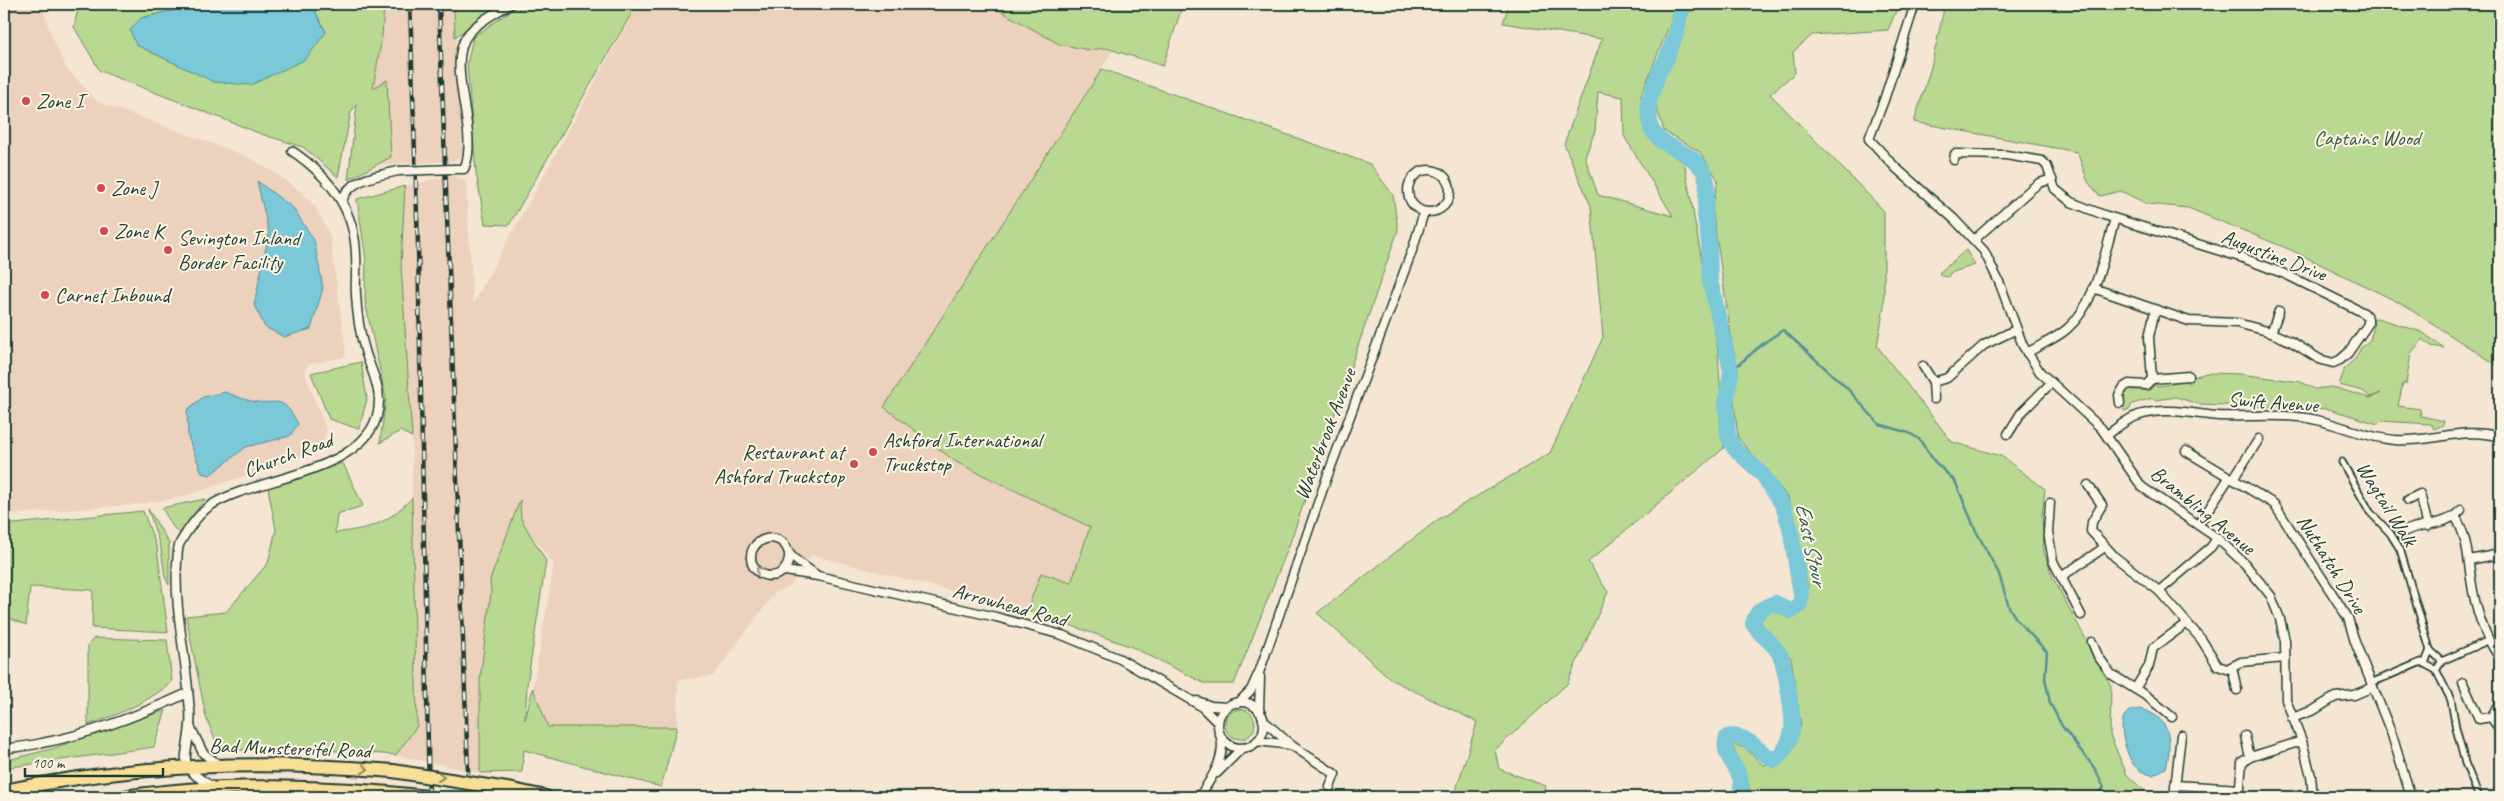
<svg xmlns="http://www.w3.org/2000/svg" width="2504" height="801" viewBox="0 0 2504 801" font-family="Caveat,sans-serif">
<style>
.built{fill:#ecd2bd}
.green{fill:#b9d891;stroke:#6c8a62;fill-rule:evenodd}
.water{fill:#7ac8d8;stroke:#569096}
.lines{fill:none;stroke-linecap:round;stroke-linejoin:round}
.stream{stroke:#569096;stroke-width:2.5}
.river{stroke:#7ac8d8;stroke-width:16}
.pedestrian-casing{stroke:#1f3d34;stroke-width:9}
.minor-casing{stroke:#1f3d34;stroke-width:11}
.trunk-casing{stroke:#1f3d34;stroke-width:16}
.pedestrian{stroke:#fcf5e5;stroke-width:5.5}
.minor{stroke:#fcf5e5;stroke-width:8}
.trunk{stroke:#f9df96;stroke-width:12}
.rail-casing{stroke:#1f3d34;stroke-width:4.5}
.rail{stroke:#fcf5e5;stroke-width:2.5;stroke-dasharray:8;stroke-linecap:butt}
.minor-bridge-casing{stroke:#1f3d34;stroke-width:11;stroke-linecap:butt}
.trunk-bridge-casing{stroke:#1f3d34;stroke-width:16;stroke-linecap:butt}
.minor-bridge{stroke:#fcf5e5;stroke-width:8}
.trunk-bridge{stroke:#f9df96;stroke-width:12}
.oneway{stroke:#8e998c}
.oneway2{stroke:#818660}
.poi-dot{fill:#d1495b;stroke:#fcf5e5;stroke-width:2}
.labels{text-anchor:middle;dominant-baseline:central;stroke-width:4;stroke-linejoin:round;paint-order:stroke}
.poi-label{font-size:21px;fill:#1f3d34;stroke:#fcf5e5;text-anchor:start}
.park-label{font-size:21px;fill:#3e5c47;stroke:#fcf5e5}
.street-label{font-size:21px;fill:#1f3d34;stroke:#fcf5e5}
.water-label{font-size:22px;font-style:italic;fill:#315955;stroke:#fcf5e5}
</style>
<rect width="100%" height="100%" fill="#f5e5d3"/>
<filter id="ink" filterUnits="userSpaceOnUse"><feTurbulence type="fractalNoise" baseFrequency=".02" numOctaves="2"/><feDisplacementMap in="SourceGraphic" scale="10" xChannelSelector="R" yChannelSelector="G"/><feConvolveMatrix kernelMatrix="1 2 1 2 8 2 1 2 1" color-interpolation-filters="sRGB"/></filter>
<g filter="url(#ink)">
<g class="built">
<polygon points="4,4 42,4 49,29 66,68 98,102 244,155 277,174 300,191 316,208 330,236 346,352 344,357 309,364 304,371 327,432 323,442 298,458 182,497 140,504 4,515"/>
<polygon points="384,4 454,4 463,155 454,161 376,165 373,88 382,37"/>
<polygon points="638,4 1030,4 1112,52 886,407 956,462 1090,527 1071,583 1041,573 1027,610 811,555 791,585 775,593 713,676 678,680 677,727 548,727 533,688 554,565 528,530 491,592 480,679 480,773 396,755 386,712 398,512 412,498 412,437 401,265 405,186 452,175 466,182 473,304"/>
</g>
<g class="green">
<polygon points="79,4 213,4 196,5 141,18 326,32 311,4 384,4 382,37 373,88 387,80 391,157 348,180 357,104 351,112 338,177 303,147 264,135 100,71 74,27"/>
<polygon points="454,4 503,4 455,37"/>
<polygon points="520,4 637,4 509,225 485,224 476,172 467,64 473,37"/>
<polygon points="988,4 1183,4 1163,66 1106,48 1089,50 1059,44"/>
<path d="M 1509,4 L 1678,4 L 1641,95 L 1653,142 L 1684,161 L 1718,351 L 1724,448 L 1588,562 L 1608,592 L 1567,684 L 1495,750 L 1499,769 L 1546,786 L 1543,797 L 1454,797 L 1477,722 L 1392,680 L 1317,613 L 1440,518 L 1550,453 L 1603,337 L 1591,206 L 1564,144 L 1602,39 L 1503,23 ZM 1598,92 L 1623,97 L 1624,136 L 1673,216 L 1598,195 L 1585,157 L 1595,131 Z"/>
<path d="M 1697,4 L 1899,4 L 1888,30 L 1812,35 L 1793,52 L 1795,73 L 1770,94 L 1884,211 L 1884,307 L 1877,346 L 1952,442 L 2001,456 L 2045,489 L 2042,516 L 2044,552 L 2053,578 L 2111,686 L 2110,735 L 2127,775 L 2151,797 L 1749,797 C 1752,782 1737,760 1732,744 L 1745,748 L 1763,765 L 1781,763 L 1801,726 L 1791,658 L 1759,624 L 1767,612 L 1775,609 L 1788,618 L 1801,614 L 1808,587 L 1788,497 L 1738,438 L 1733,392 L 1735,362 L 1712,208 L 1718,180 L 1700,152 L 1664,131 L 1655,103 L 1684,17 Z"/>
<polygon points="1945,4 2500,4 2500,23 2495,58 2500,66 2500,367 2400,303 2291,250 2188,208 2147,204 2121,191 2100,196 2088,182 2077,152 1914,122 1931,67"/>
<polygon points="1102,69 1370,164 1393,195 1398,230 1290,543 1234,684 1206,684 1132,647 1027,610 1041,573 1071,583 1090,527 956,462 884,407"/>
<polygon points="405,186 401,265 412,437 400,431 380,443 386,398 365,302 366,260 357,199"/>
<polygon points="1966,250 1975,265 1950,273 1948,277 1941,276 1939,273"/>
<polygon points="2377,318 2422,332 2444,348 2431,346 2423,339 2411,353 2406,384 2403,383 2398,406 2420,409 2421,416 2444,421 2443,425 2434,429 2431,424 2381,421 2378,424 2329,409 2198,404 2176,397 2156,400 2153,398 2132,404 2130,409 2124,411 2125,390 2129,388 2132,390 2150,390 2156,383 2157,386 2167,385 2181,379 2190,384 2193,377 2207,373 2240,374 2301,382 2315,389 2332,387 2370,398 2381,393 2370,397 2363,391 2339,385 2345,368 2355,359 2361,348 2370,340 2374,326 2372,319"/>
<polygon points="361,362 367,399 359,429 329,419 311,373"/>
<path d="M 343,463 L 363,506 L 337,514 L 335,533 C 372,528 385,525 412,498 L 417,726 L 396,755 L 341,751 L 219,750 L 206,717 L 186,616 L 226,612 L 268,563 L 276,530 L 268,488 Z"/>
<polygon points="205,499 180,534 173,527 162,508"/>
<polygon points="520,500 521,519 546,561 527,685 525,720 533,688 548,727 677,727 661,787 524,750 522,772 480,773 480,679 491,592 490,580"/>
<polygon points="148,509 169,543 169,585 165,577 161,549"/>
<polygon points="143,511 157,548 168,632 92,628 93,590 30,587 26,625 4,616 4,525"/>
<path d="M 94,638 L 167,640 L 172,682 C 147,703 119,714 88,725 L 88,645 Z"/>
<circle cx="1240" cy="724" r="15"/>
<polygon points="166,710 154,747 4,768 4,761 51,749"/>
</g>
<g class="water">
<polygon points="213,4 311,4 326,32 306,59 251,85 214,82 136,45 130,30 141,18 196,5"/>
<polygon points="257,181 293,208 314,240 323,288 311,329 284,337 265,327 254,305 269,233"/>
<path d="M 225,392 C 233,395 242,399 251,401 C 279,407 280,391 298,424 L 290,436 L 246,447 L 210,475 L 202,473 L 188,437 L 187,410 L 203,397 Z"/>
<path d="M 2139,709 C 2170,715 2173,741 2166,768 L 2153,775 C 2145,774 2139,771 2133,764 C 2127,755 2117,725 2125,715 C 2128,711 2134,710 2139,709 Z"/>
</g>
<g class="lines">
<polyline class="stream" points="1731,371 1765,342 1783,330 1847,388 1879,424 1909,433 1919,439 1935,462 1955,481 1975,529 1999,574 2009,607 2016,619 2047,652 2045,678 2050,703 2062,726 2095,769 2104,787 2097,797"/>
<path class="river" d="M 1685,4 L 1680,15 L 1677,31 L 1665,62 L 1659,71 L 1648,104 L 1651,129 L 1660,140 L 1693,159 L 1704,171 L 1707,182 L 1705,215 L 1709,242 L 1710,280 L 1731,371 L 1726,402 L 1728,436 L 1734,448 L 1763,475 L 1783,506 L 1790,527 L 1801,594 C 1801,603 1800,608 1791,611 L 1775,603 C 1763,607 1756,611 1753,624 C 1760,636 1772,641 1779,653 C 1785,663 1794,718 1792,730 C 1790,741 1784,753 1775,760 C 1757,753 1748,732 1727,737 C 1721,754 1735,763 1740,777 C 1742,784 1741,791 1741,797"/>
<defs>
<g id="pedestrian">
<polyline points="2342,462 2370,512 2390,533 2400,549 2430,650 2425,663"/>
<polyline points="2430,650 2442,661"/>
<polyline points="2436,670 2442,661 2489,640"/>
<polyline points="2371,683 2421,662 2436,670 2451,700 2456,728 2465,763 2479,797"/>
</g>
<g id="minor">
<polyline points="1915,4 1884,100 1869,139 1896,168 1954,219 1984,251 2000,284 2023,346 2040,372 2101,428 2142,487 2217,538 2245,564 2271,596 2280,619 2285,641 2286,700 2302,741 2311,776 2313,797"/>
<polyline points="1954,160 1955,154 2006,155 2042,161 2047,166 2055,189 2071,202 2104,215 2243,258 2285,274 2364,313 2368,318 2368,324 2348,353 2340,360 2333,363 2319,359 2292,342 2267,331 2237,323 2189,321 2093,288"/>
<path d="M 454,169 L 464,169 C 481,133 443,63 469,33 C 480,20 496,13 510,4"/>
<circle cx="1429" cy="191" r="21"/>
<path d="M 342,202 C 346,179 381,175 399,171"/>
<polyline points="1975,239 2030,190 2039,183 2052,179"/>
<polyline points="2271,333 2279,311"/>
<path d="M 2027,353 C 2040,345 2055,339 2067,329 C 2096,304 2104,254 2115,219"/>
<polyline points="1923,366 1933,382 1934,399"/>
<polyline points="2152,379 2149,337 2155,310"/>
<polyline points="1933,382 1947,378 1984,345 2015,330"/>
<polyline points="2120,403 2119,395 2124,387 2129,384 2146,385 2152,379 2189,376"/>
<polyline points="2008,434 2021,413 2051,383"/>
<path d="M 2107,435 C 2118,427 2129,417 2143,414 C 2169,407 2192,414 2218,416 C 2251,417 2285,413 2317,420 C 2343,426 2368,438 2395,440 C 2431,443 2464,426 2500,437"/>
<polyline points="2186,451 2274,504 2348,618 2355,642 2392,735 2411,797"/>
<polyline points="2233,479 2259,439"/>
<polyline points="2088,485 2102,505 2092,522 2091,531 2115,557 2159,591 2201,639 2218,666 2227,669 2241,662 2285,658"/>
<polyline points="2408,500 2420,494 2428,526"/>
<polyline points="2050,503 2048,532 2053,561 2081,615"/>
<path d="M 2455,516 C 2467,535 2468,558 2471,579 C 2475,607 2483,635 2500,658"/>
<polyline points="2199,524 2229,478"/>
<path d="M 2400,534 C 2418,521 2443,529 2461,510"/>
<path d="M 789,553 C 791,584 750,582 751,556 C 752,540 772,533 783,543 C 787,546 787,549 789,553 C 795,562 808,568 816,575"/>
<polyline points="2469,560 2500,554"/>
<polyline points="785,571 818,576 996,617 1062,635 1120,659 1201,706 1218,723"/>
<polyline points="2061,577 2105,547"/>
<polyline points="2159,591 2211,547 2217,538"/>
<polyline points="2092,642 2098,656 2111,674 2148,697 2172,717"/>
<polyline points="2232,667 2237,690"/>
<polyline points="2463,683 2479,719 2491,717"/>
<polyline points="2135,689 2149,666 2153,648 2187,623"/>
<polyline points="1197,701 1211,706 1227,707"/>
<circle cx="1241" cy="725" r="23"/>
<polyline points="1238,703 1251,690 1260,670 1326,480 1413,248 1424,212"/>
<polyline points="2500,703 2491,717 2500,730"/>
<polyline points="1259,711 1260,677"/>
<polyline points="2292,718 2314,710 2335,697 2354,695 2373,687"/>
<polyline points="1263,720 1291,745 1335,774 1330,787"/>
<polyline points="190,726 203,753 219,765"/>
<polyline points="2245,736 2250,757"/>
<polyline points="1257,741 1291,745"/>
<path d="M 4,749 C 16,747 29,746 42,743 C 92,734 142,714 188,693"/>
<polyline points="1217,773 1242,748"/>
<polyline points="2175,785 2240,789"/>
<path d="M 213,787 C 175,765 187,762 190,725 C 191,718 190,709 189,701 C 186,655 174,610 177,562 C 178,556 177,548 180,543 C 187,531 198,514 210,506 C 255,475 380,474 379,400 C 379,384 371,369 366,354 C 360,335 357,315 356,295 C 355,282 357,268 356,255 C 355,209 329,176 292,151"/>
<path d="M 1199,797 C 1210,781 1226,758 1221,738"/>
<polyline points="2174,797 2181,735"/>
<polyline points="2239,797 2242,762 2250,757 2302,741"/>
</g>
<g id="trunk">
<polyline points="513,790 546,797"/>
<path d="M 4,791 C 134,764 260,760 393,771"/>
<path d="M 125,797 C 220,782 333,786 428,797"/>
</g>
</defs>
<use href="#pedestrian" class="pedestrian-casing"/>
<use href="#minor" class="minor-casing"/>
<use href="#trunk" class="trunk-casing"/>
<use href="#pedestrian" class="pedestrian"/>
<use href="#minor" class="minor"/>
<use href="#trunk" class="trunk"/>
<defs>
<g id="rail">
<polyline points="410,4 418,245 429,797"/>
<polyline points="439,4 469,797"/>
</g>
</defs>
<use href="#rail" class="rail-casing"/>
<use href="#rail" class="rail"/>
<defs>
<polyline id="minor-bridge" points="399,171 454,169"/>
<polyline id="trunk-bridge" points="393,771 513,790"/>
</defs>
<use href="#minor-bridge" class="minor-bridge-casing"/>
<use href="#trunk-bridge" class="trunk-bridge-casing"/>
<use href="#minor-bridge" class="minor-bridge"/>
<use href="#trunk-bridge" class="trunk-bridge"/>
</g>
<defs><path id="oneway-chevron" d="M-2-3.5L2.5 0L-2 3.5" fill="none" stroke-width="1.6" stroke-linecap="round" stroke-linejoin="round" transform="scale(1.25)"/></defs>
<use class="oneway" href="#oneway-chevron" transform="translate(759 570) rotate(-137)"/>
<g class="oneway2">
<use href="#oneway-chevron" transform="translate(365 769) rotate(5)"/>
<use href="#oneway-chevron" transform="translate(441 777) rotate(7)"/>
</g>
</g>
<g class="poi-dot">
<circle cx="26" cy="101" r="5"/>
<circle cx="101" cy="188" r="5"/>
<circle cx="104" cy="231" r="5"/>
<circle cx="168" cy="250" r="5"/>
<circle cx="45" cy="295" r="5"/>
<circle cx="873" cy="452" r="5"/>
<circle cx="854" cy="464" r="5"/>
</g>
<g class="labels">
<g class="poi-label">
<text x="36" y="101">Zone I</text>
<text x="111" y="188">Zone J</text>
<text x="114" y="231">Zone K</text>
<text x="178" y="238">Sevington Inland<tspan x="178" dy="24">Border Facility</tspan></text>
<text x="55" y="295">Carnet Inbound</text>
<text x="883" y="440">Ashford International<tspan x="883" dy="24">Truckstop</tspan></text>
<text x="844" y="452" text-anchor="end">Restaurant at<tspan x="844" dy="24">Ashford Truckstop</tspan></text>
</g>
<g class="park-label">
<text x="2367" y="138">Captains Wood</text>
</g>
<g class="street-label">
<text transform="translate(2274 255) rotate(21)">Augustine Drive</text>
<text transform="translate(2273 402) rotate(4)">Swift Avenue</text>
<text transform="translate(1325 434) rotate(-69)">Waterbrook Avenue</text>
<text transform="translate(288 455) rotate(-20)">Church Road</text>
<text transform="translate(2387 504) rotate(58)">Wagtail Walk</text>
<text transform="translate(2203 510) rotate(39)">Brambling Avenue</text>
<text transform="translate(2332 564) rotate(58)">Nuthatch Drive</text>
<text transform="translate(1010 605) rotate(15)">Arrowhead Road</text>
<text transform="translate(290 748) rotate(2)">Bad Munstereifel Road</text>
</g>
<g class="water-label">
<text transform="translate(1811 544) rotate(78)">East Stour</text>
</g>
</g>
<rect width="2504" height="801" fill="none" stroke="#fcf5e5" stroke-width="20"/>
<rect x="10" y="10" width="2484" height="781" fill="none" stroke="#1f3d34" stroke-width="2" filter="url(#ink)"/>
<path d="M25 768v8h138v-8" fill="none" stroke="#1f3d34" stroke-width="2.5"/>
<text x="32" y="768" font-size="15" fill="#1f3d34" stroke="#fcf5e5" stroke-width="4" paint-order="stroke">100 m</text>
</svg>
